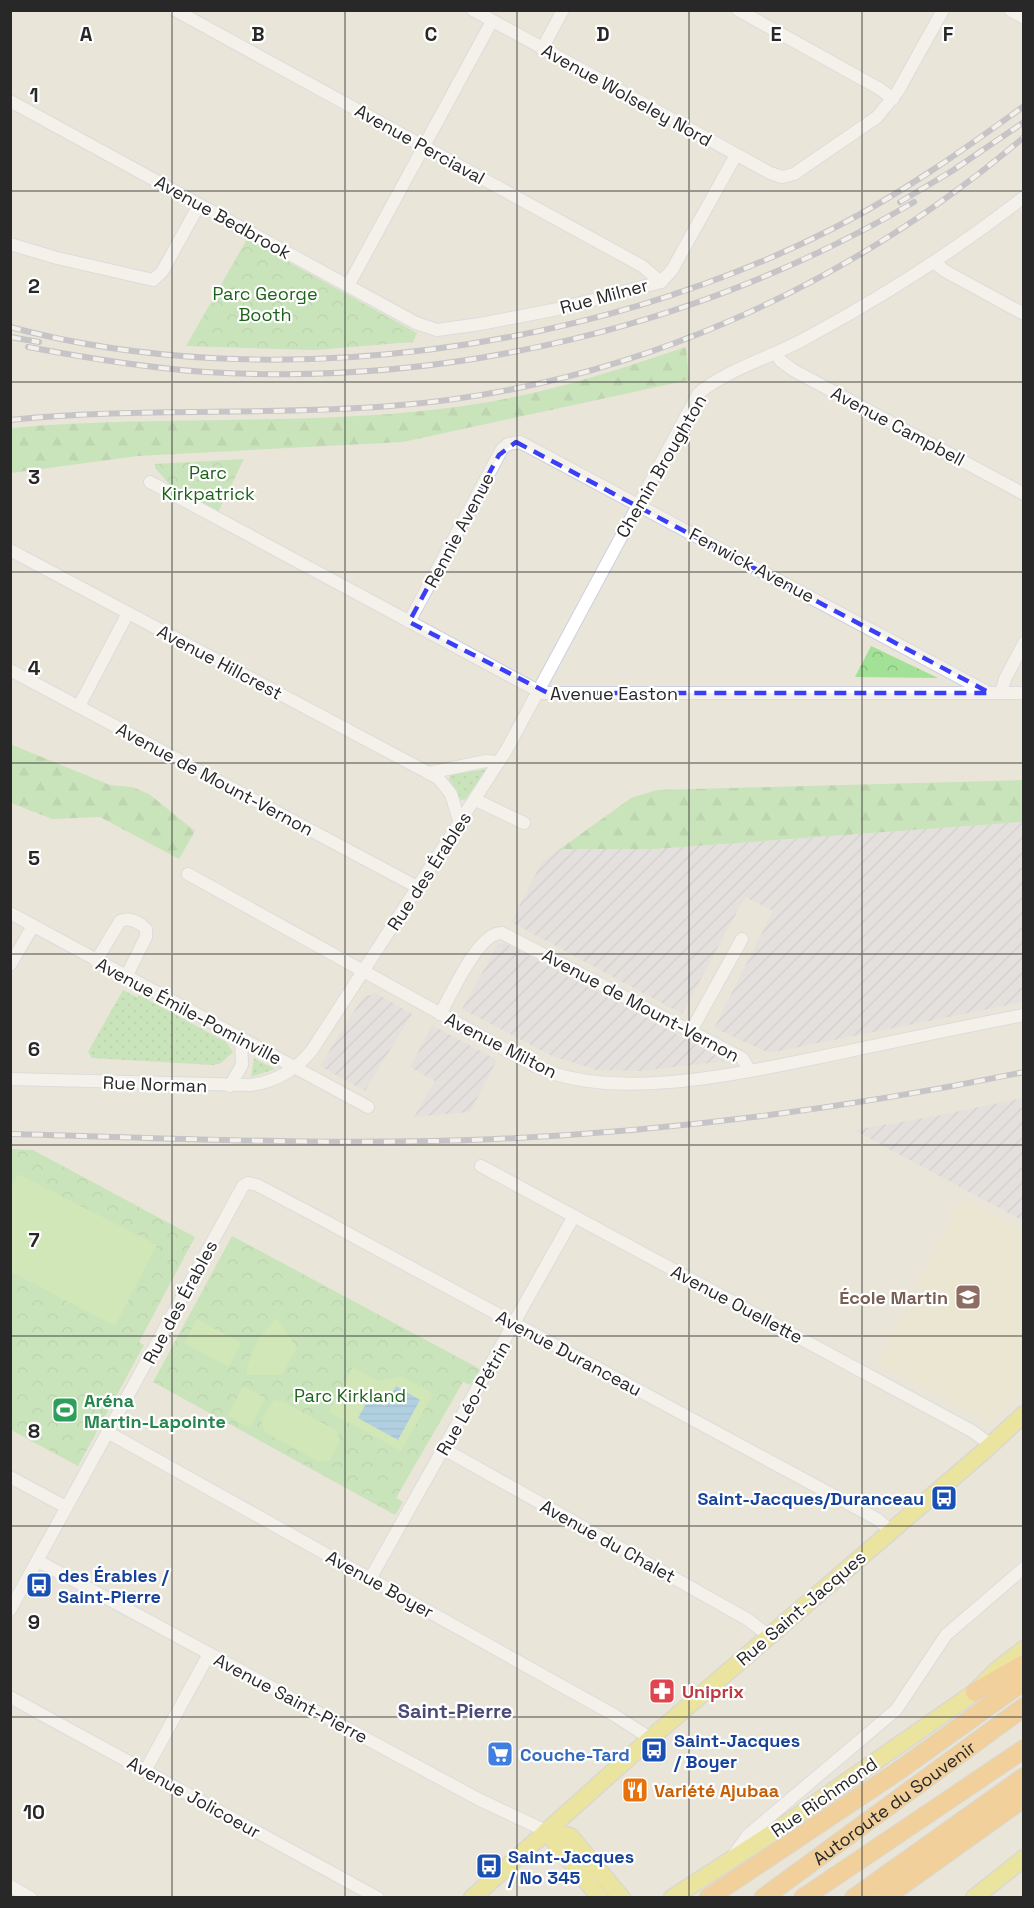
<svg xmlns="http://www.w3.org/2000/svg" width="1034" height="1908" viewBox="0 0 1034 1908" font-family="'Space Grotesk',sans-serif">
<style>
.industrial{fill:url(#industrial-furrows)}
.education{fill:#ece6c8}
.grass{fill:url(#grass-dots)}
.forest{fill:url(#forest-firs)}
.park{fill:url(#park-crowns)}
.pitch{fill:#b6e891}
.water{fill:url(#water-rules)}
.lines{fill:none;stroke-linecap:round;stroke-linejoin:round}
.minor-casing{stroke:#cecfe1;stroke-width:14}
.major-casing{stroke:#c7c7c7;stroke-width:19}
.highway-casing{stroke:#c7c7c7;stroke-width:20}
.minor{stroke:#fff;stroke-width:12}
.major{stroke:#eee25a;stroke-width:16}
.highway{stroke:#fbb653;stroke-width:18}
.rail-casing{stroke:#9d9cb2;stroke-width:6}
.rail{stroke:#fff;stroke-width:4;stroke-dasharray:11;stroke-linecap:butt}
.marked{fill:none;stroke:#3a3ff7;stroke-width:4.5;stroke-dasharray:12 8;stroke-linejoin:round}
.grid{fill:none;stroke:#282828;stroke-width:1.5;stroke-opacity:0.55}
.labels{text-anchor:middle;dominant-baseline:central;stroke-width:4.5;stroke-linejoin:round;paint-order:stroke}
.street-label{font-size:18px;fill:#282828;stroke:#fff}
.park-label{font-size:18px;fill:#1e621a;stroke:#fff}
.education-label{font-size:18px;font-weight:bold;fill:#785e54;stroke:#fff;text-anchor:end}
.leisure-label{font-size:18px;font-weight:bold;fill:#27864d;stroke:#fff;text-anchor:start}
.transit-label{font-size:18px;font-weight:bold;fill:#164399;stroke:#fff;text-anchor:start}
.health-label{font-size:18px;font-weight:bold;fill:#be3a42;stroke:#fff;text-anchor:start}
.shop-label{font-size:18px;font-weight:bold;fill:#366cbe;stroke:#fff;text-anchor:start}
.food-label{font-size:18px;font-weight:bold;fill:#c56008;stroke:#fff;text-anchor:start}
.neighbourhood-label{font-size:20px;font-weight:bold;fill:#494a77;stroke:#fff}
.grid-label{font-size:20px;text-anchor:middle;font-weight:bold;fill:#282828;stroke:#fff;stroke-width:4.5;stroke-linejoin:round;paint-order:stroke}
</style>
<defs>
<pattern id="industrial-furrows" width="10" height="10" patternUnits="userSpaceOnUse" patternTransform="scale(1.5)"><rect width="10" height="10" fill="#dedae2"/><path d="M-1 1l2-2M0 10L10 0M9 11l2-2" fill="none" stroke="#bebbc2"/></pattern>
<pattern id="grass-dots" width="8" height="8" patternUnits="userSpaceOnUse" patternTransform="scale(1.5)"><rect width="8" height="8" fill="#a3e196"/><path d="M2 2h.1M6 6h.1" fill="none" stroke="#8cc181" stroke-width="1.8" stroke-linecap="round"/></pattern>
<pattern id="forest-firs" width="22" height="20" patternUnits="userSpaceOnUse" patternTransform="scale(1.5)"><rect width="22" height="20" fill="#a3e196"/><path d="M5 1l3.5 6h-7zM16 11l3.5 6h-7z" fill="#8cc181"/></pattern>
<pattern id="park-crowns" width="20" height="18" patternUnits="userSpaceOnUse" patternTransform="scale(1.5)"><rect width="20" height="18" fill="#a3e196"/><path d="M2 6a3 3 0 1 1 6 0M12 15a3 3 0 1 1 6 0" fill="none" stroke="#8cc181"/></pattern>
<pattern id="water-rules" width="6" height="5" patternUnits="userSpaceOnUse" patternTransform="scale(1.5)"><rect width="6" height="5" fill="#6cb6ec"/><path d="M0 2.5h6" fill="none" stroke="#5994bf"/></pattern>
</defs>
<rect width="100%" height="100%" fill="#eae5d9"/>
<g class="industrial">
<polygon points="1023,822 1023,1002 769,1053 714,1028 773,911 745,897 682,1014 511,922 542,862 560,849 654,849"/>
<polygon points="505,943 701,1047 725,1061 641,1071 596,1070 552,1056 462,1009 498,944"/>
<polygon points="376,993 412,1014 365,1091 320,1066 363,997"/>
<polygon points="432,1025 497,1060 470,1112 414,1117 435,1081 410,1067"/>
<polygon points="1023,1098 1023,1221 854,1130 936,1116"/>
</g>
<polygon class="education" points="962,1199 1023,1230 1023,1392 990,1421 878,1364"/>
<g class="grass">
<polygon points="487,769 466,799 461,800 449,779 450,775"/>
<polygon points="123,990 137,997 139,995 226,1042 233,1052 221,1063 213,1065 92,1058 88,1052"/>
<polygon points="254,1058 275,1069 251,1077"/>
</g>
<g class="forest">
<path d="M 686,347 L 689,380 L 403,442 L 138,456 L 11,473 L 11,428 C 165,414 323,428 476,404 C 548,393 617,370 686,347 Z"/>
<polygon points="10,744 110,785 132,787 149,794 195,831 179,859 100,817 52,819 11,803"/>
<polygon points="1023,780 1023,822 654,849 560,849 631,798 657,790"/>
</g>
<g class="park">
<polygon points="247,239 417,333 413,342 314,350 186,346"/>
<polygon points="244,459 218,512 171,486 155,468 155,464"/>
<polygon points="871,646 938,678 855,677"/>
<polygon points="10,1149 33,1150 195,1237 139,1342 144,1345 78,1466 11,1430"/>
<polygon points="232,1236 480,1369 470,1385 463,1382 396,1498 403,1502 395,1515 153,1382"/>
</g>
<g class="pitch">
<polygon points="18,1174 157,1245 115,1326 11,1272 11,1188"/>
<path d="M 277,1318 L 297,1348 L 282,1375 L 246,1375 C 249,1352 260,1334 277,1318 Z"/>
<polygon points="197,1319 241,1343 229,1367 184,1343"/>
<polygon points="353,1367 378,1381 401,1376 433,1394 401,1451 329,1412"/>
<polygon points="243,1386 265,1398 250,1428 228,1416"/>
<polygon points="274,1400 282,1401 337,1431 340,1441 330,1460 319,1462 265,1432 261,1420"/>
</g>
<polygon class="water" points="396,1386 420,1400 398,1440 358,1418 369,1398 385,1406"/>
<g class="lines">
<defs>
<g id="minor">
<polyline points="175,10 642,266 661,282"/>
<polyline points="473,10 770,173 782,177 794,174 877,117 898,91 943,10"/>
<polyline points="738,10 880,89 893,99"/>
<polyline points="1010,10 1024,18"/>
<polyline points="542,49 563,10"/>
<polyline points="10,101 416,323 437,330 480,324 558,309 661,282 672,270 736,155"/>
<polyline points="10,244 57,258 153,280 162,272 199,205"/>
<polyline points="934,262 945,271 1024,314"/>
<polyline points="348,286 492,21"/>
<polyline points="776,354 781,361 793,370 1024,494"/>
<polyline points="150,482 542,693 1024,693"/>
<polyline points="10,550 438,778 451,794 460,824"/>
<polyline points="409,622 502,449 508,444 520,442 989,693"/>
<polyline points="10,670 419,888"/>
<polyline points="1001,693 1005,679 1024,643"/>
<polyline points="79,706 128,613"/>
<polyline points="428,773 486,761 499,762"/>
<polyline points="476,800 524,823"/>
<path d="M 188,874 L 535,1066 C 616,1105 754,1070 840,1053 C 901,1040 962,1027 1024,1015"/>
<polyline points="10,913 368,1107"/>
<path d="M 96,961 L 120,921 C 130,917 139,922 146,929 L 146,937 L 126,977"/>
<polyline points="10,965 33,926"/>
<path d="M 440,1014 C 452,994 478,932 502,933 L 742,1058 L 750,1071"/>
<polyline points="691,1031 742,939"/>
<path d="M 10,1079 L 250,1085 C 275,1082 296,1070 312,1050 L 507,749 L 698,394 C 723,371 777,355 808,337 C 884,296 956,250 1024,197"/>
<polyline points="230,1086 242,1065 241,1039"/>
<polyline points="481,1166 972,1431 991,1445"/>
<polyline points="109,1433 614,1715 650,1738"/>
<polyline points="444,1449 747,1619 769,1636"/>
<polyline points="10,1477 66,1507"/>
<polyline points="38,1561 478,1799 546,1831"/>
<polyline points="370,1579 574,1216"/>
<polyline points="10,1610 243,1186 248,1183 257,1185 312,1214 877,1519 890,1530"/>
<polyline points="10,1697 378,1898"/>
<polyline points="145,1771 209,1654"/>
<polyline points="733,1856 748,1835 896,1710 946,1635 1024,1568"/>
<polyline points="10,1886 31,1898"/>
</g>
<g id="major">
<polyline points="546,1831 570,1836 622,1898"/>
<polyline points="546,1831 600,1898"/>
<polyline points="472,1898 644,1744 983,1452 1024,1414"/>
<polyline points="672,1898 780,1828 975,1692 998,1669 1024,1649"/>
<polyline points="974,1898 1024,1858"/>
</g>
<g id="highway">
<polyline points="975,1692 1024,1664"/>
<polyline points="708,1898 898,1771 1024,1681"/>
<path id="s1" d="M 763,1898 L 1024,1707"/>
<polyline points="803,1898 1024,1749"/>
<polyline points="854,1898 1024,1777"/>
<polyline points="884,1898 1024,1798"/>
</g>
</defs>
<use href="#minor" class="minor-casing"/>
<use href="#major" class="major-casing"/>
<use href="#highway" class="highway-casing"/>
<use href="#minor" class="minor"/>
<use href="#major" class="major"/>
<use href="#highway" class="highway"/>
<defs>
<g id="rail">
<polyline points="900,202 952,171 1024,122"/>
<path d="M 10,327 C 271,397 595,350 834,228 C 901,194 962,151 1024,106"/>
<polyline points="10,337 39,342"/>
<path d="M 28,347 C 87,358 146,368 206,372 C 452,387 702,326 914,202"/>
<path d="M 10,420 C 137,407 264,416 390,406 C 625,388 845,289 1024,137"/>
<path d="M 10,1134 C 172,1138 334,1146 496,1139 C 673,1131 850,1108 1024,1072"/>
</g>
</defs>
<use href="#rail" class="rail-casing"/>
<use href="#rail" class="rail"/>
</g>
<path d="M0 0H1034V1908H0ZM 516,442 L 990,693 L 548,693 L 409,622 L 499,455 Z" fill="#eae5d9" fill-opacity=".55" fill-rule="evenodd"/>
<path class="marked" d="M 516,442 L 990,693 L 548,693 L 409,622 L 499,455 Z"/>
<path class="grid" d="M 172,10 L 172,1898M 345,10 L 345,1898M 517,10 L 517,1898M 689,10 L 689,1898M 862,10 L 862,1898M 10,191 L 1024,191M 10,382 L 1024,382M 10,572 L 1024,572M 10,763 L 1024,763M 10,954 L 1024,954M 10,1145 L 1024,1145M 10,1336 L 1024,1336M 10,1526 L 1024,1526M 10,1717 L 1024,1717"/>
<defs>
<symbol id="school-square" viewBox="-11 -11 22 22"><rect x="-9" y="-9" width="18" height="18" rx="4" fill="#8d6e63" stroke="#fff"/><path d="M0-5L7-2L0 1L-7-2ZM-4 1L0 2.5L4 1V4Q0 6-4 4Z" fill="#fff"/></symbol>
<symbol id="stadium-square" viewBox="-11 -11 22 22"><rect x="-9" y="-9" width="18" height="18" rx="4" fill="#2e9e5b" stroke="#fff"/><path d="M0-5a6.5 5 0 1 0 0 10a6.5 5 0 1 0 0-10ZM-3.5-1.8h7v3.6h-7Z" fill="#fff"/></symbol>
<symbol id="bus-square" viewBox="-11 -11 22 22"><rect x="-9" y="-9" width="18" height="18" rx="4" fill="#1a4fb4" stroke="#fff"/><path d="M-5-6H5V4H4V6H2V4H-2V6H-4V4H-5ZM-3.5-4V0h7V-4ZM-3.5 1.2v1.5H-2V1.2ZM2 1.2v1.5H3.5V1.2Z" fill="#fff"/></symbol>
<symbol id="pharmacy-square" viewBox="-11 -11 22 22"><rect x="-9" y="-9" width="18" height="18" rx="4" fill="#e0444e" stroke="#fff"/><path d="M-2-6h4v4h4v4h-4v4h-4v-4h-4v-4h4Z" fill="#fff"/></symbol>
<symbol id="supermarket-square" viewBox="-11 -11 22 22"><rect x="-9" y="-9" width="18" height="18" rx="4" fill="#3f7fe0" stroke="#fff"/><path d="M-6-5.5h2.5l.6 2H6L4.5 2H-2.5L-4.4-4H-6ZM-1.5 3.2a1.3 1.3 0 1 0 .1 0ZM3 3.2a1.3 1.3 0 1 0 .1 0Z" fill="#fff"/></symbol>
<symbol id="restaurant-square" viewBox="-11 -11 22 22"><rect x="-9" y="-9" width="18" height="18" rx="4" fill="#e8710a" stroke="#fff"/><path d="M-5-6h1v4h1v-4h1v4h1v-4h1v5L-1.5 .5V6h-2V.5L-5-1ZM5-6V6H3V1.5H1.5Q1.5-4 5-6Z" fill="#fff"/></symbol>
</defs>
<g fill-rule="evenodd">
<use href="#school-square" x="953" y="1282" width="30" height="30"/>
<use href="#stadium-square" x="50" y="1395" width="30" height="30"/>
<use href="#bus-square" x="929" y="1483" width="30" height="30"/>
<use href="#bus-square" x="24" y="1570" width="30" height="30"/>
<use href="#pharmacy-square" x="647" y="1676" width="30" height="30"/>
<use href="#bus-square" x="639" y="1735" width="30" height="30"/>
<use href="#supermarket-square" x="485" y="1739" width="30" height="30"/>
<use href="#restaurant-square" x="620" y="1775" width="30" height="30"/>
<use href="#bus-square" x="474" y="1851" width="30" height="30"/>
</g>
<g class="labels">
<g class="street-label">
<text transform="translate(627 95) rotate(29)">Avenue Wolseley Nord</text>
<text transform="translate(420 144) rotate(29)">Avenue Perciaval</text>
<text transform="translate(223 217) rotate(29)">Avenue Bedbrook</text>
<text transform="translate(604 296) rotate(-15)">Rue Milner</text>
<text transform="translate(898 426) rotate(28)">Avenue Campbell</text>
<text transform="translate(661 466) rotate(-60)">Chemin Broughton</text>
<text transform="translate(459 530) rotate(-62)">Rennie Avenue</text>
<text transform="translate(752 565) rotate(28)">Fenwick Avenue</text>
<text transform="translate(220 662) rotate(28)">Avenue Hillcrest</text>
<text x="614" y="693">Avenue Easton</text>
<text transform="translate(215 779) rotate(28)">Avenue de Mount-Vernon</text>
<text transform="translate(429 871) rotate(-57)">Rue des Érables</text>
<text transform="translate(641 1005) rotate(28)">Avenue de Mount-Vernon</text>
<text transform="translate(189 1011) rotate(28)">Avenue Émile-Pominville</text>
<text transform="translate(501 1045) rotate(27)">Avenue Milton</text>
<text transform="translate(155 1084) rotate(2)">Rue Norman</text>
<text transform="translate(180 1302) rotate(-62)">Rue des Érables</text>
<text transform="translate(737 1304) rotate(28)">Avenue Ouellette</text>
<text transform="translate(569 1353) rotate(28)">Avenue Duranceau</text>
<text transform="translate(473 1398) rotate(-60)">Rue Léo-Pétrin</text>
<text transform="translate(608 1541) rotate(29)">Avenue du Chalet</text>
<text transform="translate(380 1584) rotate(29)">Avenue Boyer</text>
<text transform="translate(801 1608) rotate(-41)">Rue Saint-Jacques</text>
<text transform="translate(291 1698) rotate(28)">Avenue Saint-Pierre</text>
<text transform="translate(194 1797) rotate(29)">Avenue Jolicoeur</text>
<text transform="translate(824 1797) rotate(-35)">Rue Richmond</text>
<text stroke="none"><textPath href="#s1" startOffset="162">Autoroute du Souvenir</textPath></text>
</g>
<g class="park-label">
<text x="265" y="293">Parc George<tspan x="265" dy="21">Booth</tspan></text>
<text x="208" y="472">Parc<tspan x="208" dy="21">Kirkpatrick</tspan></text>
<text x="350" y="1395">Parc Kirkland</text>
</g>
<g class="education-label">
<text x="948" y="1297">École Martin</text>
</g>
<g class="leisure-label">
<text x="84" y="1400">Aréna<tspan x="84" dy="21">Martin-Lapointe</tspan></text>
</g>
<g class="transit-label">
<text x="924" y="1498" text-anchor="end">Saint-Jacques/Duranceau</text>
<text x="58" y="1575">des Érables /<tspan x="58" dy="21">Saint-Pierre</tspan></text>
<text x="674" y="1740">Saint-Jacques<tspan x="674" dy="21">/ Boyer</tspan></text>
<text x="508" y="1856">Saint-Jacques<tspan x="508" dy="21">/ No 345</tspan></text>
</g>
<g class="health-label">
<text x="682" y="1691">Uniprix</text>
</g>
<g class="shop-label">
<text x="520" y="1754">Couche-Tard</text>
</g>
<g class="food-label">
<text x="654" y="1790">Variété Ajubaa</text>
</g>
<g class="neighbourhood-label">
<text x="455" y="1711">Saint-Pierre</text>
</g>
</g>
<g class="grid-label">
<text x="86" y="41">A</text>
<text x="258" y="41">B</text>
<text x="431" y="41">C</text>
<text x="603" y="41">D</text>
<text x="776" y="41">E</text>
<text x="948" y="41">F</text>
<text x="34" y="102">1</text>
<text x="34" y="293">2</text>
<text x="34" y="484">3</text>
<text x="34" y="675">4</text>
<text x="34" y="865">5</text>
<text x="34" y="1056">6</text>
<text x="34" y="1247">7</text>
<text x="34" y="1438">8</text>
<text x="34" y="1629">9</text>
<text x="34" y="1819">10</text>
</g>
<rect width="1034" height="1908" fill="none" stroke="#282828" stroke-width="24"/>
</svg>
